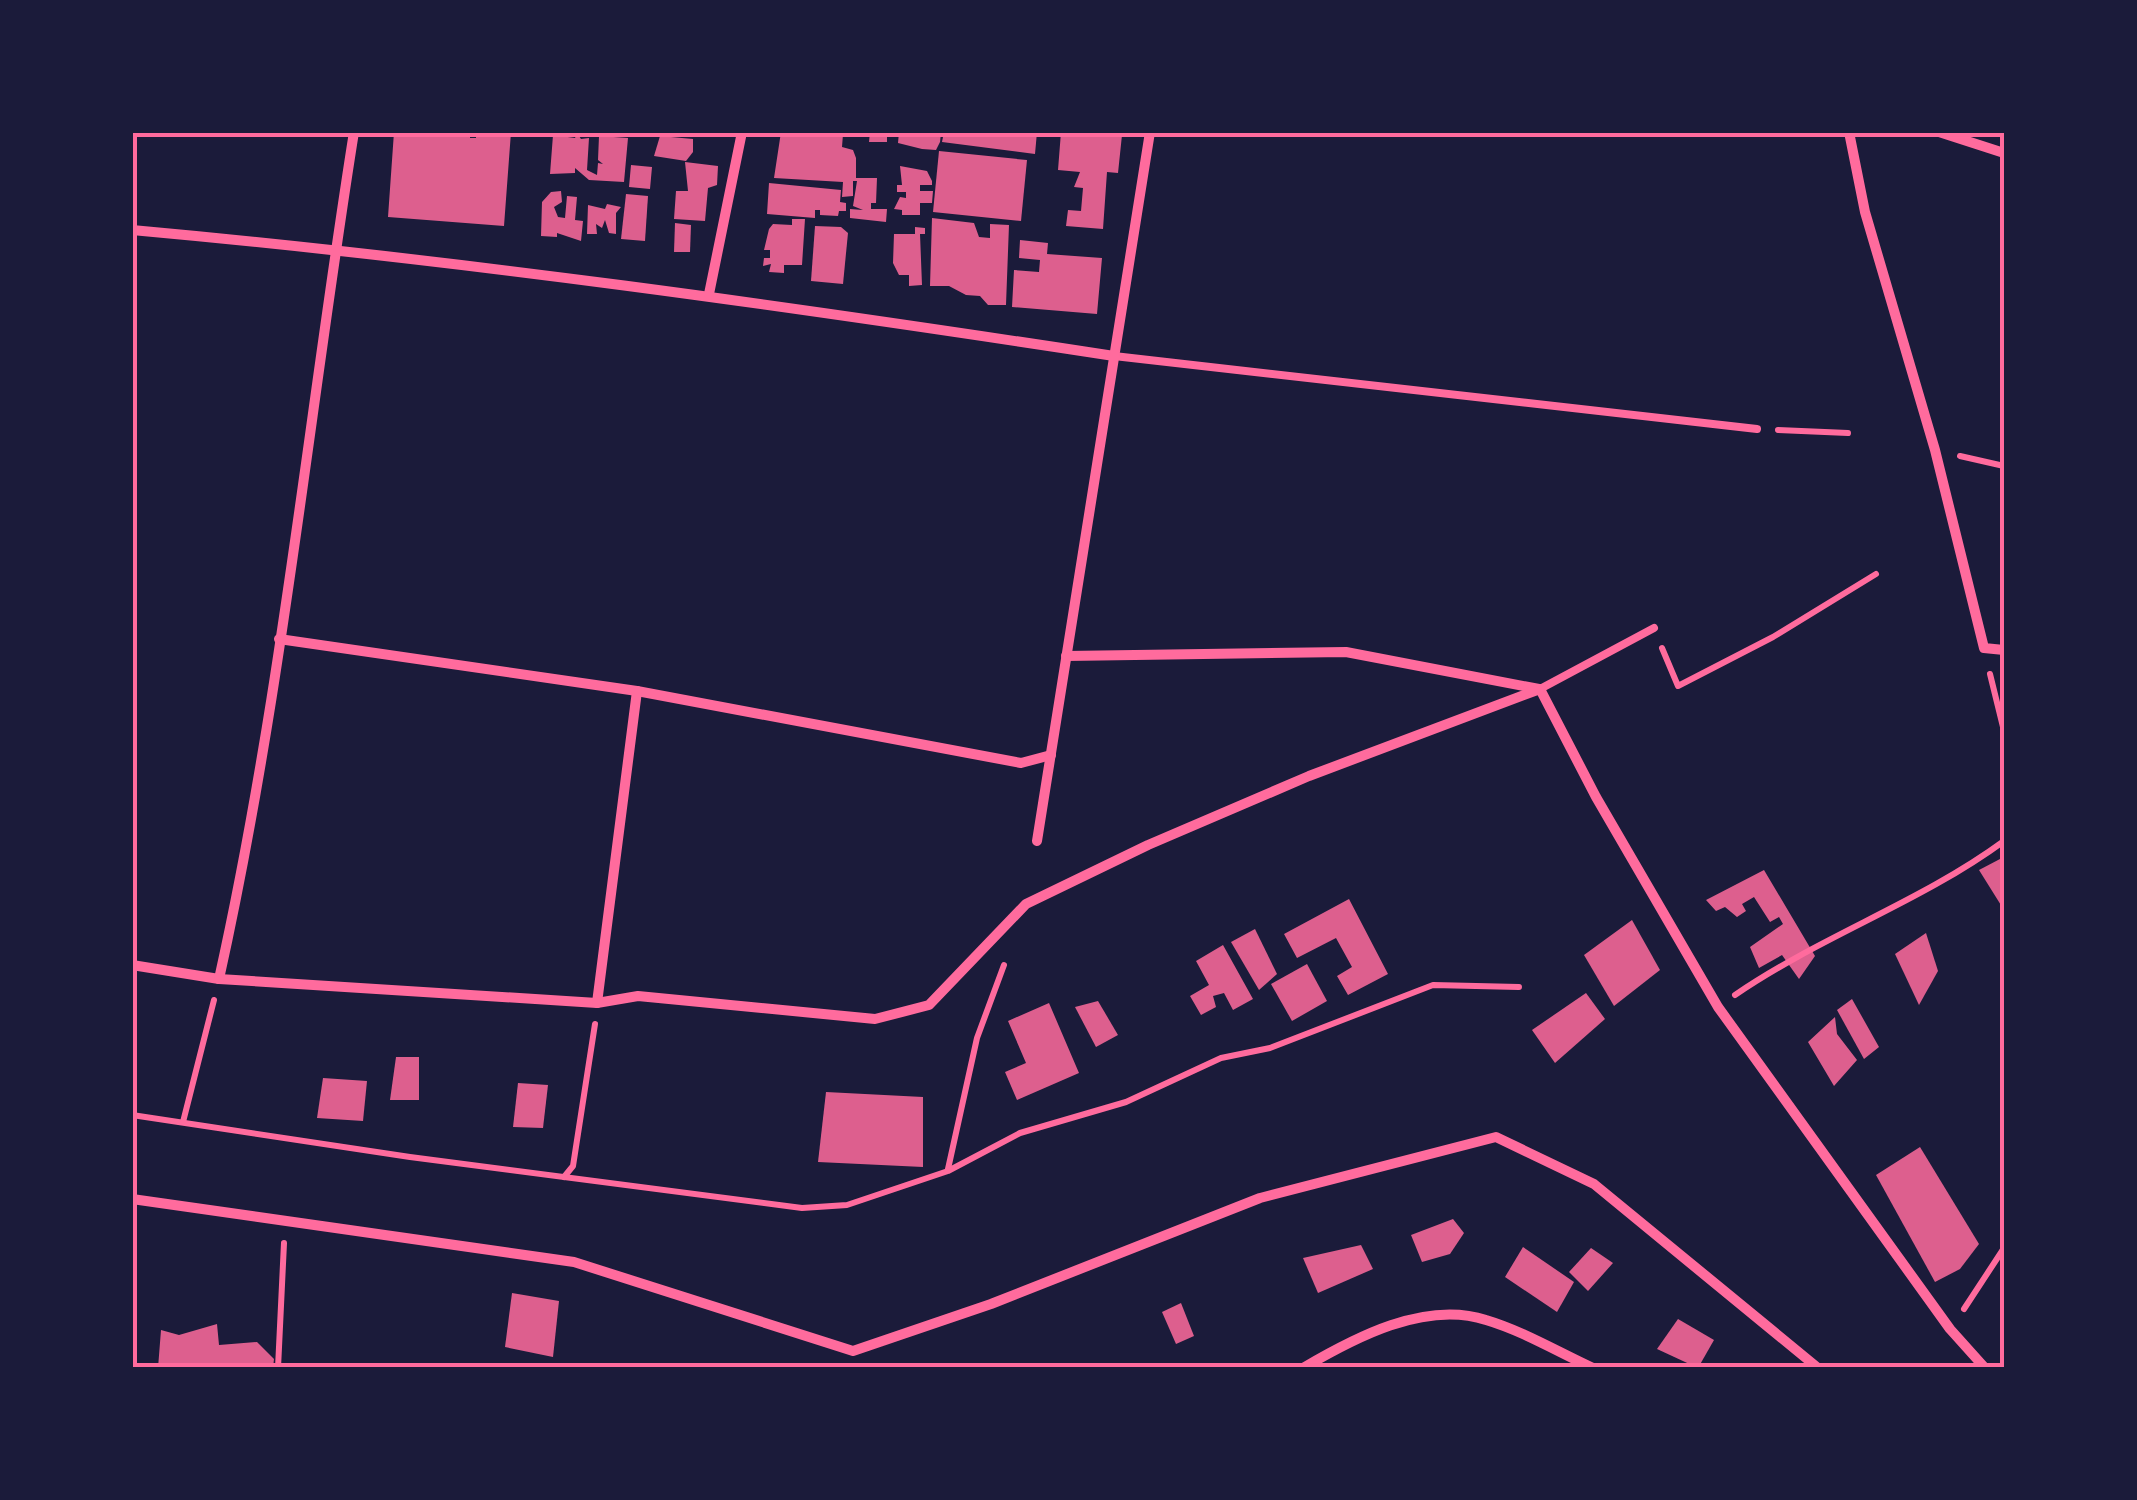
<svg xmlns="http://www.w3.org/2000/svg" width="2137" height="1500" viewBox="0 0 2137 1500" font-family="'PT Sans',sans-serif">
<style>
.building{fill:#dd5f8e}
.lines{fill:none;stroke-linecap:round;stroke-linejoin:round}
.path{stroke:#ff6b9d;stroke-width:6}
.service{stroke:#ff6b9d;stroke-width:8}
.minor{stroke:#ff6b9d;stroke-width:10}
.neatline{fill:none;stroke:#ff6b9d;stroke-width:4}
</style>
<rect width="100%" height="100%" fill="#1b1b3a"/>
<g class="building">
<polygon points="394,132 470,132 470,138 476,138 476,132 511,132 504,226 388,217"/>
<polygon points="781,132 829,132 838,137 843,134 842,147 853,150 856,158 856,178 877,178 876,203 871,203 871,209 887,209 886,222 850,218 850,209 863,210 853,206 857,181 853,181 853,196 842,197 843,182 774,178"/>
<polygon points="870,132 887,132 887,142 869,142"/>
<polygon points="899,132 941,133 940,142 936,150 922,149 898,143"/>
<polygon points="944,132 1037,132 1035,154 942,142"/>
<polygon points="1061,132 1122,135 1118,173 1107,172 1103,229 1066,226 1068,210 1081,211 1083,188 1074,187 1080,172 1058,170"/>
<polygon points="577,133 581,139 589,138 587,170 597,175 598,163 603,164 598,160 599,136 628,138 624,182 589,180 575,168 575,173 550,174 553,135 575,138"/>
<polygon points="660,136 693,139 693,152 686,161 654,156"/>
<polygon points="939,151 1027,160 1021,221 933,212"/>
<polygon points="685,162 718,166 717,185 708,188 705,221 674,219 676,191 688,191"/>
<polygon points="631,165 652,167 650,189 629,187"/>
<polygon points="900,166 927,171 932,181 932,185 920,185 920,191 933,191 932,203 920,203 920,215 902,215 902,210 894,209 900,197 906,198 906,192 897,192 897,185 902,185"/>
<polygon points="769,183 841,190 840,202 846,203 846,211 839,211 838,216 820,215 820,210 815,210 815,218 767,214"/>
<polygon points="561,191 562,202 554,207 558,217 565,218 567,196 577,197 575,220 583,221 581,241 557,233 557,237 541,236 542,202 551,192"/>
<polygon points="626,194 648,196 645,241 621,239"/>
<polygon points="607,204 621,207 616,213 616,234 609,233 605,220 602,228 596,224 597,234 587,234 588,205 605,209"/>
<polygon points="932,218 974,223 979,237 990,238 990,224 1009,225 1006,305 988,305 980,296 966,295 949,286 930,286"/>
<polygon points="792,219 805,219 802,265 784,265 784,273 769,272 771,264 763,266 764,258 770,258 770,250 764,250 769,229 773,224 792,225"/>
<polygon points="675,223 691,225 690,252 674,252"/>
<polygon points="815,226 841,227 848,233 843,284 811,281"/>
<polygon points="915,227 925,228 925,234 920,234 922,285 909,286 909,275 899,275 893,263 894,234 915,234"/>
<polygon points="1020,240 1048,243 1047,254 1102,258 1097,314 1012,307 1014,270 1039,272 1040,260 1019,258"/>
<polygon points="2000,859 2004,865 2004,910 1979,870"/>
<polygon points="1764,870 1815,956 1799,979 1782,955 1759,968 1750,947 1783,924 1779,917 1770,922 1754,897 1742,904 1746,911 1737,917 1725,907 1716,911 1706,900"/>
<polygon points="1349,899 1388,974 1348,995 1337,976 1352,967 1336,938 1297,958 1284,934"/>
<polygon points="1632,920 1660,970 1614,1006 1584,955"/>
<polygon points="1255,929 1277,974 1259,990 1231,942"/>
<polygon points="1926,933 1938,971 1919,1005 1895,954"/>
<polygon points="1223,945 1253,999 1233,1010 1224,993 1213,996 1216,1007 1201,1015 1190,996 1209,985 1196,961"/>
<polygon points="1307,964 1327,1001 1292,1021 1271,984"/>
<polygon points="1586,993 1605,1019 1555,1063 1532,1030"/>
<polygon points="1852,999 1879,1047 1864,1059 1837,1010"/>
<polygon points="1098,1001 1118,1035 1096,1047 1075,1007"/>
<polygon points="1049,1003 1079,1073 1017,1100 1005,1072 1026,1063 1008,1021"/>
<polygon points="1835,1017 1837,1034 1857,1060 1834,1086 1808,1042"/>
<polygon points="396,1057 419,1057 419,1100 390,1100"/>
<polygon points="323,1078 367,1081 363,1121 317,1118"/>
<polygon points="518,1083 548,1085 543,1128 513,1127"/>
<polygon points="826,1092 923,1097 923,1167 818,1162"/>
<polygon points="1920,1147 1979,1244 1960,1269 1935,1282 1876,1175"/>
<polygon points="1453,1219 1464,1233 1450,1254 1422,1262 1411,1235"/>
<polygon points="1361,1245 1373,1269 1318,1293 1303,1258"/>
<polygon points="1523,1247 1574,1282 1557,1312 1505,1277"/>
<polygon points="1591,1248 1613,1263 1588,1291 1569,1272"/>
<polygon points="512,1293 559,1301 553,1357 505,1347"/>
<polygon points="1181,1303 1194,1336 1176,1344 1162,1312"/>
<polygon points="1678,1319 1714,1340 1698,1368 1657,1349"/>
<polygon points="217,1324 219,1345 257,1342 274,1359 273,1368 158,1368 161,1330 179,1335"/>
</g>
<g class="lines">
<g class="path">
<polyline points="1778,430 1848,433"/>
<polyline points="1960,456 2004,466"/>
<polyline points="1662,648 1678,686 1773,637 1876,574"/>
<polyline points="1990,674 2004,731"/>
<path d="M 1735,995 C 1821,936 1921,902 2004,841"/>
<polyline points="132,1115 410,1157 802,1208 847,1205 948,1171 1020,1133 1126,1102 1221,1058 1270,1048 1433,985 1519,987"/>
<polyline points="183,1122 214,1000"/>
<polyline points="948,1169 977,1038 1004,965"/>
<polyline points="564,1177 573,1166 595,1024"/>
<polyline points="1964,1309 2004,1248"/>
<polyline points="278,1368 284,1243"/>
</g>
<g class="service">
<polyline points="1114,356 1757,429"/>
<polyline points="1540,689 1654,628"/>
</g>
<g class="minor">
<polyline points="1849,132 1865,212 1935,450 1984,648 2004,650"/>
<polyline points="1939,132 2004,153"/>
<path d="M 132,230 C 462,260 787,306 1114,356"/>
<polyline points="709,294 742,132"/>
<polyline points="279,639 637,691 1021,763 1051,755"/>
<polyline points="1066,656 1346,652 1539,689"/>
<polyline points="1540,689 1596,797 1718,1007 1950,1329 1985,1368"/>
<polyline points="1037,841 1150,132"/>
<polyline points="132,965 219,979 597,1003 638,996 875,1019 929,1005 1026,904 1148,845 1309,776 1540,689"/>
<path d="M 219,979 C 281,700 309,414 354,132"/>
<polyline points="597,1003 637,691"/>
<polyline points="132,1199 574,1262 853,1351 991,1304 1260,1198 1496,1137 1594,1184 1818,1368"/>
<path d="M 1303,1368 C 1354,1338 1425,1300 1486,1320 C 1523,1331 1558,1352 1593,1368"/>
</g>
</g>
<rect width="2137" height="1500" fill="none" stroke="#1b1b3a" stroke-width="270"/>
<rect x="135" y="135" width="1867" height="1230" class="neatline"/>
</svg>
